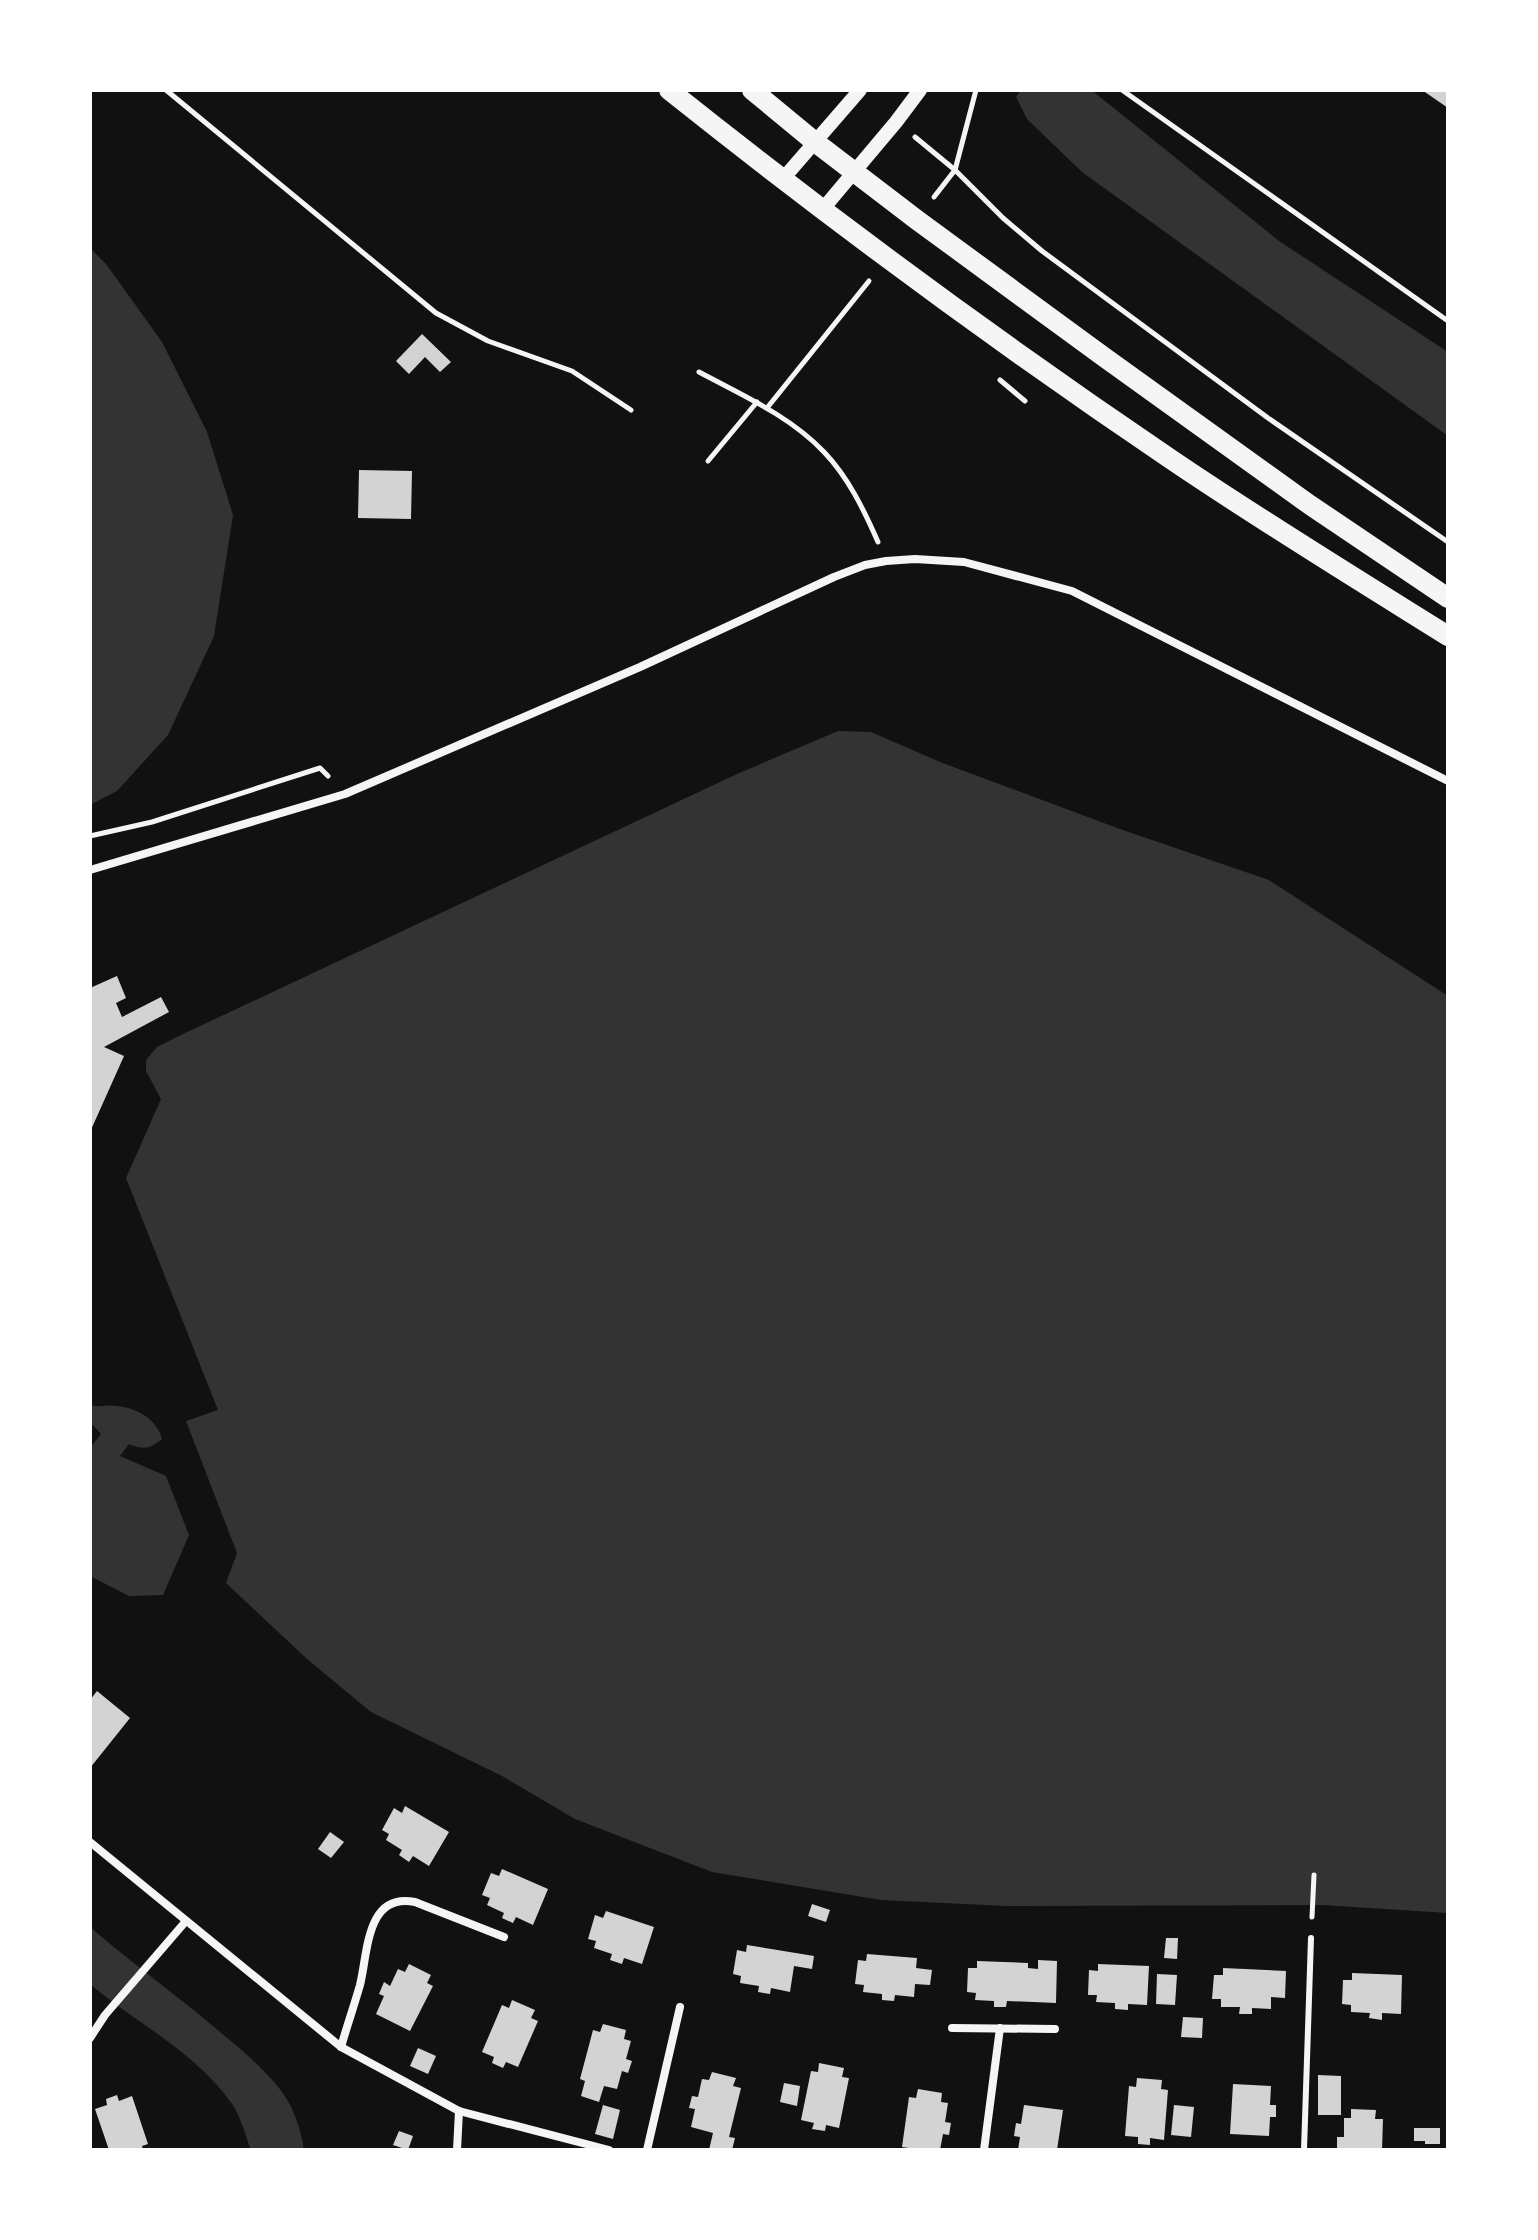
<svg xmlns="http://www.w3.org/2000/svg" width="1538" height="2240" viewBox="0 0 1538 2240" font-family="Quicksand,sans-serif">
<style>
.water{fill:#333}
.building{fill:#d3d3d3}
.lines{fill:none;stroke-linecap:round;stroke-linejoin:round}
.path{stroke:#f5f5f5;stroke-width:5}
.service{stroke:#f5f5f5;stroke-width:6}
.minor{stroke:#f5f5f5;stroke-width:8}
.tertiary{stroke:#f5f5f5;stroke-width:14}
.primary{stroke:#f5f5f5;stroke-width:20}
</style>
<rect width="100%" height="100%" fill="#111"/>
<g class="water">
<polygon points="1021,90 1088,90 1095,93 1279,241 1448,352 1448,436 1082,172 1027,119 1016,97"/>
<polygon points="90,248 106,264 162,342 207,432 233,515 214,636 168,735 117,791 90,805"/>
<polygon points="838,731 871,732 940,762 1120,829 1269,880 1448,996 1448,1913 1322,1905 1006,1906 881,1900 712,1872 575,1819 502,1776 371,1712 307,1659 226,1583 237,1553 186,1421 218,1410 126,1178 161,1099 146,1071 146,1060 157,1047 183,1034 737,774"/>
<path d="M 90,1405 C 99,1408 107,1404 117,1406 C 137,1408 157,1419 162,1439 C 151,1449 142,1450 129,1444 L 120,1456 L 166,1476 L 189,1535 L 163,1595 L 129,1596 L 90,1576 L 90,1448 L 101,1434 L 90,1422 Z"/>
<path d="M 90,1927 C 133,1964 178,1996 220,2032 C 241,2049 262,2067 279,2088 C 293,2105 301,2129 304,2150 L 251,2150 C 245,2135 241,2117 232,2104 C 196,2052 137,2024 90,1984 Z"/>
</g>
<g class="building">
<polygon points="1422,90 1448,90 1448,108"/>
<polygon points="422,334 451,362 440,372 425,357 409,374 396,361"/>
<polygon points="359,470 412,471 411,519 358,518"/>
<polygon points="117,976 126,998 116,1003 122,1017 161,997 169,1012 104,1047 124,1056 90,1132 90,988"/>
<polygon points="97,1691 130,1718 90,1768 90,1700"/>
<polygon points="405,1806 449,1832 429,1866 413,1856 409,1862 399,1855 402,1850 386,1840 389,1834 382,1830 394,1808 402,1813"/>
<polygon points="330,1832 344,1842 331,1858 318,1849"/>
<polygon points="502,1869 548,1889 533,1925 516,1917 513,1923 502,1918 504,1913 487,1905 490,1898 482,1895 491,1873 499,1876"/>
<polygon points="812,1904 830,1910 826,1922 808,1916"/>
<polygon points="606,1911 654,1927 642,1964 624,1958 622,1964 610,1960 612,1954 594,1948 596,1941 588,1939 595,1915 603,1918"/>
<polygon points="1166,1938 1178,1938 1177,1959 1164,1958"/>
<polygon points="747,1945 814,1956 812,1969 794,1966 790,1992 771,1988 770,1994 758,1992 759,1986 740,1983 741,1976 733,1974 737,1950 746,1952"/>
<polygon points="867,1954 917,1958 916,1968 932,1970 930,1985 915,1984 914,1997 895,1995 894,2001 882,2000 882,1994 863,1992 864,1985 855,1984 858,1960 866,1961"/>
<polygon points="1038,1960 1057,1961 1056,2003 1007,2001 1006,2007 994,2007 994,2001 975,2000 976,1993 967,1992 968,1968 977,1968 977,1961 1028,1963 1028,1968 1038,1969"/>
<polygon points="409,1964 431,1975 427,1983 433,1986 410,2031 376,2014 384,1996 379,1994 384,1982 390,1986 398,1969 405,1972"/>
<polygon points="1098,1964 1149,1966 1147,2005 1128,2004 1128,2010 1115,2009 1115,2003 1096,2002 1097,1995 1088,1995 1089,1970 1098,1971"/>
<polygon points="1223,1968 1286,1971 1285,1998 1271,1997 1271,2009 1252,2008 1252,2014 1239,2014 1240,2007 1221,2007 1221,1999 1212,1999 1214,1975 1223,1975"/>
<polygon points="1352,1973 1402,1975 1401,2014 1382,2013 1382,2020 1369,2018 1370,2013 1351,2012 1351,2005 1342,2004 1343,1980 1352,1980"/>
<polygon points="1157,1974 1177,1975 1175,2005 1156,2004"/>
<polygon points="512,2000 535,2010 531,2018 538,2021 518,2067 506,2062 503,2068 492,2063 494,2057 482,2052 502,2005 509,2008"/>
<polygon points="1183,2017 1203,2018 1202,2038 1181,2037"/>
<polygon points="603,2024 626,2030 624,2039 631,2041 626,2059 632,2061 628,2073 622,2071 617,2089 604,2086 599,2102 581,2096 585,2081 580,2079 593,2030 600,2032"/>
<polygon points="418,2048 436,2056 428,2074 410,2066"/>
<polygon points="819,2063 844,2068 842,2077 849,2078 839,2128 826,2125 825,2131 812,2129 814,2123 801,2120 811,2071 818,2072"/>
<polygon points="712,2072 736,2078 733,2086 741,2088 729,2137 735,2138 732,2150 709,2150 713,2133 691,2127 695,2109 689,2108 692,2096 698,2097 702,2079 709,2080"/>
<polygon points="1318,2075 1341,2076 1341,2115 1318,2115"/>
<polygon points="1137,2078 1162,2080 1161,2089 1168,2090 1164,2140 1150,2138 1150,2145 1138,2144 1138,2137 1125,2136 1129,2086 1136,2087"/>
<polygon points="784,2083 800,2086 797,2106 780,2102"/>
<polygon points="1233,2084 1271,2086 1270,2105 1276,2105 1276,2117 1270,2117 1269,2136 1230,2134"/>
<polygon points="918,2089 942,2093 941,2102 948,2103 945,2122 951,2123 949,2135 943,2134 940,2150 922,2150 902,2147 909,2097 916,2098"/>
<polygon points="117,2095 119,2101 132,2096 148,2144 142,2146 143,2150 109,2150 95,2109 107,2105 106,2099"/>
<polygon points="603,2105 620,2110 613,2139 595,2134"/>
<polygon points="1024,2105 1063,2110 1057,2150 1018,2150 1020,2137 1014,2136 1016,2123 1021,2124"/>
<polygon points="1174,2105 1194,2107 1191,2137 1171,2135"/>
<polygon points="1351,2109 1376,2110 1375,2119 1383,2119 1382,2150 1337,2149 1337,2137 1344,2137 1344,2118 1351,2118"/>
<polygon points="1414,2128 1440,2128 1440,2144 1425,2144 1425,2141 1414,2141"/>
<polygon points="399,2131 413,2136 408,2150 393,2145"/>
</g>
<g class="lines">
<g class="path">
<polyline points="166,90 436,313 488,341 572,371 631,410"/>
<polyline points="1122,90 1448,321"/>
<polyline points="915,137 955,170 1003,218 1042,251 1268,418 1448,542"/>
<polyline points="934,197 955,170 976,90"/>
<path d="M 699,372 C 742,395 790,416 824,452 C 848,477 864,510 878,542"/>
<polyline points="1000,380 1025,401"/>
<polyline points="767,408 869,281"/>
<polyline points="708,461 757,402"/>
<polyline points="90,836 152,822 320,768 328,776"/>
<polyline points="1312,1917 1314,1875"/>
</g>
<polyline class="service" points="1304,2150 1311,1938"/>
<g class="minor">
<polyline points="90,870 345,794 640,667 834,577 865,565 886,561 915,559 964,562 1072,591 1448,781"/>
<polyline points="90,1842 341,2047 459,2111 609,2150"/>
<polyline points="952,2028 1055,2029"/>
<polyline points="90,2038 105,2015 186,1921"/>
<path d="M 341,2047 C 347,2026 354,2006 360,1985 C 368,1953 366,1892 415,1902 L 504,1937"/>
<polyline points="457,2150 459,2111"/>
<polyline points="647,2150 680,2007"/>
<polyline points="984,2150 1000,2028"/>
</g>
<g class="tertiary">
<polyline points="782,180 860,90"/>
<polyline points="822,210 896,122 920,90"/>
</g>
<g class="primary">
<path d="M 669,90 C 832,220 999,343 1172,460 C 1262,521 1355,578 1448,636"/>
<polyline points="752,90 815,142 917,220 1104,357 1310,505 1448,598"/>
</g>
</g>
<rect width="1538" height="2240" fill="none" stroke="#ffffff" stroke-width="184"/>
</svg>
